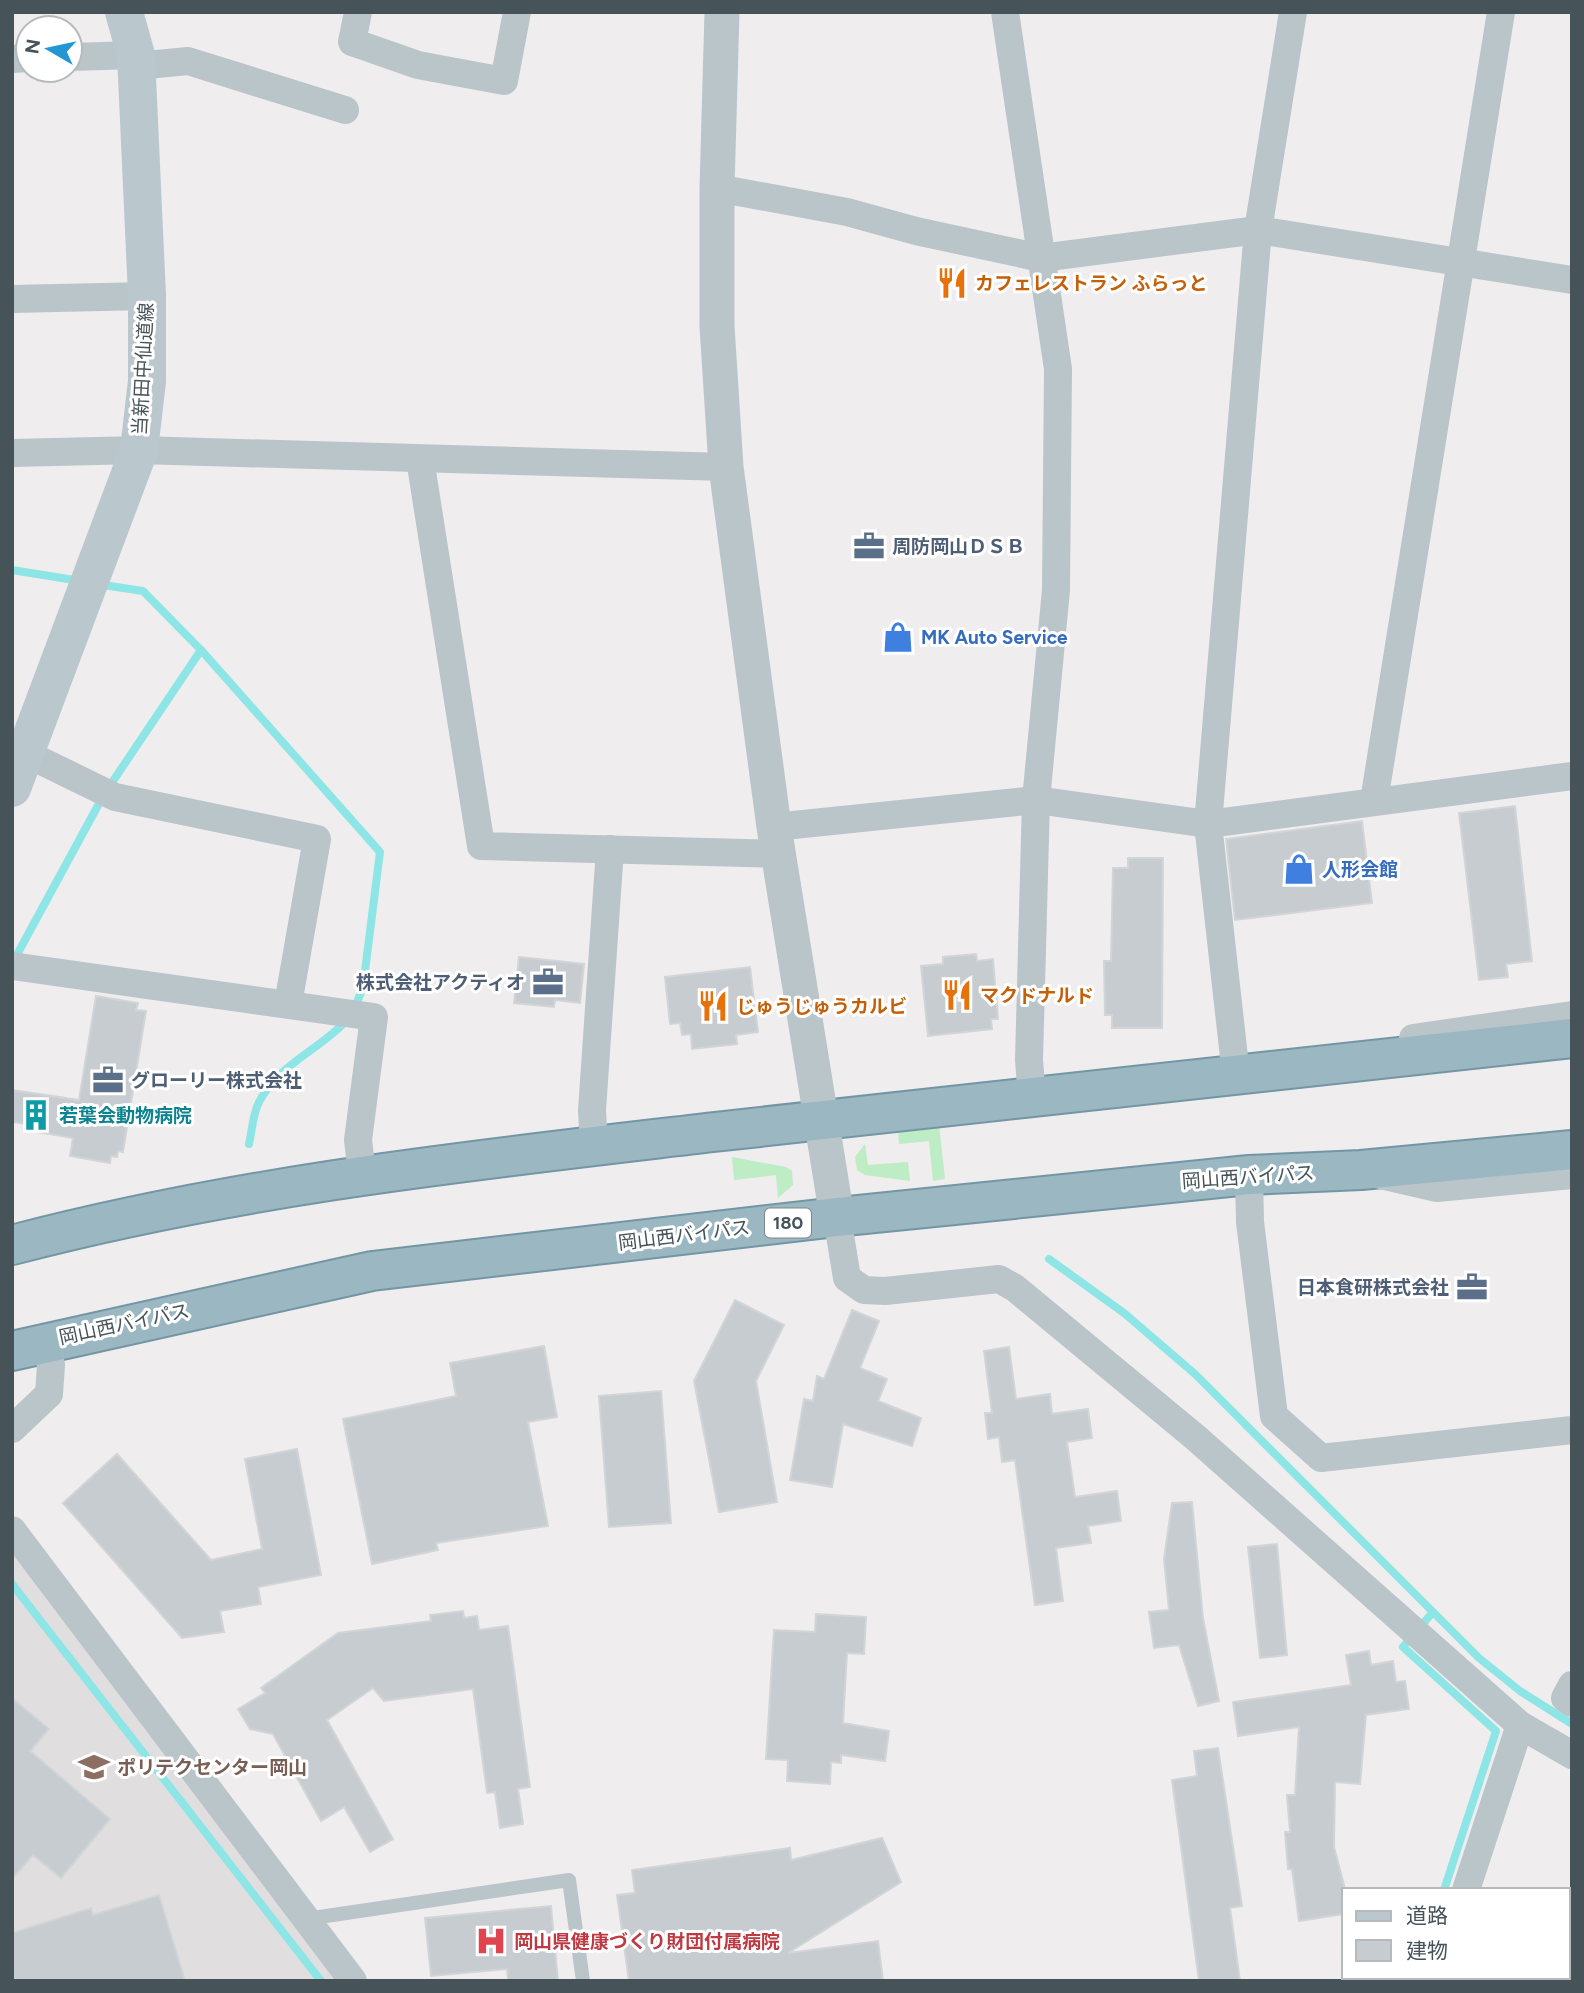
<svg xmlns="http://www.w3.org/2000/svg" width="1584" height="1993" viewBox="0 0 1584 1993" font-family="Figtree,'Noto Sans JP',sans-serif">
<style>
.education{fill:#e1dedf}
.green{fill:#bdecc5}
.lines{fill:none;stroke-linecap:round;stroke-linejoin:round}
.stream{stroke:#8de6e5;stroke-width:8}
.building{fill:#c7ccd0;stroke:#d1d5d8;stroke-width:2}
.trunk-casing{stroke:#7396a5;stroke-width:42}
.service{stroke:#b9c5c9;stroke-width:14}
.minor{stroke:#b9c5c9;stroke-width:28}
.tertiary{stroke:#b9c5c9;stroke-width:35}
.secondary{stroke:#bac8ce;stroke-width:38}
.trunk{stroke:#9ab7c2;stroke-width:38}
.labels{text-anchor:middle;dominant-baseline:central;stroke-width:6;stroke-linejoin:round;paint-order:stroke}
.shield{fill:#fff;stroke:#7e878b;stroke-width:2}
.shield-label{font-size:18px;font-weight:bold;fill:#465459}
.food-label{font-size:19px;font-weight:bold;fill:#c56008;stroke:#fff;text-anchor:start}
.street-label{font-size:19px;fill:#465459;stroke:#fff}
.service-label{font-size:19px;font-weight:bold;fill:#4e5e75;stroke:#fff;text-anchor:start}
.shop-label{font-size:19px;font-weight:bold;fill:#366cbe;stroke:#fff;text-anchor:start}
.culture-label{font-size:19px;font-weight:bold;fill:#0d838f;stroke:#fff;text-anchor:start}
.education-label{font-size:19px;font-weight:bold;fill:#785e54;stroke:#fff;text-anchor:start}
.health-label{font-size:19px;font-weight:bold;fill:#be3a42;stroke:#fff;text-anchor:start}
</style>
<rect width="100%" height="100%" fill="#f0edee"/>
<polygon class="education" points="12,1553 338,1981 12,1981"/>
<g class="green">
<polygon points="939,1124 945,1179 933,1181 929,1141 899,1144 898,1129"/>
<polygon points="865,1144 868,1165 908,1162 910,1181 865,1175 857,1170 855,1157"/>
<polygon points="732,1157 786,1167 792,1171 793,1185 778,1198 776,1175 734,1180"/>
</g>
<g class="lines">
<g class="stream">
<polyline points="12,570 74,580"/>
<polyline points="103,585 143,591 201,650 380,852 363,987 354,1010"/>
<polyline points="109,787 201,650"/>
<polyline points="13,962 102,798"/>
<path d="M 249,1144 C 252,1131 253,1113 259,1102 C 278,1065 319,1050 346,1021"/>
<polyline points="1049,1259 1124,1313 1195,1374 1479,1658 1520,1691 1572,1724"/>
<polyline points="12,1584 321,1981"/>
<polyline points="1433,1612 1403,1647 1496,1731 1444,1890"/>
<polyline points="1511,1977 1515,1981"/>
</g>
</g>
<g class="building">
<polygon points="1515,806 1532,961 1506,964 1508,977 1479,980 1459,813"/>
<polygon points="1362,821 1372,903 1235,920 1226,839"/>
<polygon points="1128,858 1163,858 1162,1028 1112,1028 1112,1015 1105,1015 1104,961 1111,961 1113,868 1128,868"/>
<polygon points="976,954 977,961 993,959 998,1019 991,1019 992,1029 928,1036 921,966 943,964 943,957"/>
<polygon points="519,957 584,964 580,1003 555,1000 554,1007 514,1003"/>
<polygon points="750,967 758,1032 736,1035 737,1044 692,1049 691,1034 682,1035 680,1023 670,1024 665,977"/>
<polygon points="96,996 138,1003 136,1010 146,1011 123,1152 118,1151 117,1157 111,1156 110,1163 70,1156 73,1138 25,1130 26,1124 12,1122 12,1090 79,1100"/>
<polygon points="735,1300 784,1325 756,1381 777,1502 719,1512 694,1381"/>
<polygon points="852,1310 879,1321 860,1368 887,1379 878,1401 921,1418 912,1446 843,1424 832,1487 790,1480 804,1399 813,1401 817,1376 824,1379"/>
<polygon points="544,1346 557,1417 528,1422 548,1526 436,1543 438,1550 372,1564 343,1419 456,1396 450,1363"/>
<polygon points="1009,1347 1016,1399 1050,1394 1052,1414 1088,1409 1092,1438 1067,1442 1075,1497 1117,1491 1121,1521 1088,1526 1091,1543 1056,1548 1063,1601 1035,1605 1015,1460 1002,1462 999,1437 988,1439 985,1413 992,1413 984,1351"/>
<polygon points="661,1391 671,1523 609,1527 599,1396"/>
<polygon points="297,1449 321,1575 258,1587 261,1604 220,1611 224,1632 182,1638 63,1503 117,1454 211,1560 262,1549 245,1459"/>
<polygon points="1192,1502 1203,1618 1219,1701 1198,1706 1179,1645 1154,1648 1149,1612 1169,1610 1164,1559 1172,1503"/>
<polygon points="1277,1544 1287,1655 1260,1658 1248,1547"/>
<polygon points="463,1611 464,1618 477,1616 479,1630 508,1626 530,1787 518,1789 523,1824 500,1828 495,1792 487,1793 473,1689 384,1701 373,1688 327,1720 393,1839 370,1852 344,1807 321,1821 273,1734 250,1729 238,1709 265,1693 261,1688 338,1633 431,1621 430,1615"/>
<polygon points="816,1614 866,1617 864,1654 847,1653 843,1723 889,1731 885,1761 841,1755 841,1763 831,1762 830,1784 787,1781 788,1760 766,1759 774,1630 815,1632"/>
<polygon points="1369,1651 1371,1665 1393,1661 1396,1682 1405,1681 1409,1709 1366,1715 1360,1784 1335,1782 1334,1847 1344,1885 1344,1914 1299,1921 1292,1869 1288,1869 1285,1832 1290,1832 1287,1795 1295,1795 1299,1727 1238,1736 1233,1702 1351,1685 1346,1655"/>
<polygon points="12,1698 49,1729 30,1751 110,1819 61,1878 33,1855 12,1879"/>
<polygon points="1218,1748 1242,1906 1230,1908 1240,1981 1199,1981 1172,1780 1197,1776 1194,1751"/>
<polygon points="882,1838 901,1882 788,1953 878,1941 883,1981 629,1981 617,1895 635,1893 632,1870 790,1848 791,1860"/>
<polygon points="159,1895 185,1981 12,1981 12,1933 91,1908 93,1915"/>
<polygon points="551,1906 558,1981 508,1981 507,1969 431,1976 425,1918"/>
</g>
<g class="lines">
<defs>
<g id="trunk">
<path d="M 12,1245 C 245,1184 476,1160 714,1132 C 1000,1099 1286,1068 1572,1038"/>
<polyline points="12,1351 372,1271 837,1217 1249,1175 1361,1170 1572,1150"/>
</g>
</defs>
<use href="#trunk" class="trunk-casing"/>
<polyline class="service" points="306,1919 569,1880 583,1981"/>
<g class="minor">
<polyline points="358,12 352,42 418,65 504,81 517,12"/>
<polyline points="1005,12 1058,369 1056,590 1036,800 1029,1060 1032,1097"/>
<polyline points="70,57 136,55"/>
<polyline points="12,59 28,58"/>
<polyline points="137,66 188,61 345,110"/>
<polyline points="717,188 847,212 916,231 1041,258 1258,230 1572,280"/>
<polyline points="12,299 147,296"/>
<polyline points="12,453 139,450 726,467"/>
<polyline points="420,459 481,846 780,854"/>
<polyline points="27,754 115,797 317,839 288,1004"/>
<polyline points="1374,801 1501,12"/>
<polyline points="774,827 1036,800 1208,824 1572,776"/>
<polyline points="12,966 374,1017 358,1140 362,1173"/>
<polyline points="1413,1038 1572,1015"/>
<polyline points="1236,1075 1208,824 1258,230 1293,12"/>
<polyline points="594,1146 592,1110 610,849"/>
<polyline points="1249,1175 1250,1222 1274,1416 1321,1458 1572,1430"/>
<polyline points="1381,1175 1437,1188 1572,1175"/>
<polyline points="837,1217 847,1278 864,1290 885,1291 999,1279 1015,1288 1195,1437 1520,1725 1572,1755"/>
<polyline points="12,1429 49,1394 51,1365 45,1341"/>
<polyline points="12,1530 353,1981"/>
<polyline points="1572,1685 1565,1698 1572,1703"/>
<polyline points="1466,1890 1520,1725"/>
<polyline points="1447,1977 1450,1981"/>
</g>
<polyline class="tertiary" points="722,12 717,188 717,326 726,467 774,827 837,1217"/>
<polyline class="secondary" points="12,788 139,450 147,381 147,296 136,55 124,12"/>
<use href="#trunk" class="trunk"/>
</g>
<defs>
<symbol id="restaurant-bare" viewBox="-9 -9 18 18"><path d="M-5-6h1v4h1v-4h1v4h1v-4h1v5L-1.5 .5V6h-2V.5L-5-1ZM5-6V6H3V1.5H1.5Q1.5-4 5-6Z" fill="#e8710a" stroke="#fff" stroke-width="2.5" paint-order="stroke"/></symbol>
<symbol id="office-bare" viewBox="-9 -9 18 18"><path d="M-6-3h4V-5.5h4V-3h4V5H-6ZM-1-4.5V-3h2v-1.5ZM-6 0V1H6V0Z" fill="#5c6f8a" stroke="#fff" stroke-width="2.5" paint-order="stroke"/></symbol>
<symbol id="shop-bare" viewBox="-9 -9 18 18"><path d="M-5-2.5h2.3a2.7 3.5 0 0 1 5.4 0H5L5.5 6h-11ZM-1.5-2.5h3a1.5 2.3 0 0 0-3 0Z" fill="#3f7fe0" stroke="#fff" stroke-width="2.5" paint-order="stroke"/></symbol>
<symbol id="building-bare" viewBox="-9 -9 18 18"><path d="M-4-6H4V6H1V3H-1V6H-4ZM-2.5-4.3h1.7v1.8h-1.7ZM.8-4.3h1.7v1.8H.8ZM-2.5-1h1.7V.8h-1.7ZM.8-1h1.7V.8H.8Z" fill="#0f9aa8" stroke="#fff" stroke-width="2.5" paint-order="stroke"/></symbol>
<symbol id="school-bare" viewBox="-9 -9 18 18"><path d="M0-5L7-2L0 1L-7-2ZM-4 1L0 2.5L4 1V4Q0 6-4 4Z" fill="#8d6e63" stroke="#fff" stroke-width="2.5" paint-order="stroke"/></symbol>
<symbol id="hospital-bare" viewBox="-9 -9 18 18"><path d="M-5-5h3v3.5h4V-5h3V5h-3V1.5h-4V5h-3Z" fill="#e0444e" stroke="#fff" stroke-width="2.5" paint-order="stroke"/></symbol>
</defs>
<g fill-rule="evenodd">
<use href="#restaurant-bare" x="930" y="261" width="44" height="44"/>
<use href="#office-bare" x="847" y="524" width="44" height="44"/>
<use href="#shop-bare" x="876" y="615" width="44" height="44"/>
<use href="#shop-bare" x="1277" y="847" width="44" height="44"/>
<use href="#office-bare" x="526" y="960" width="44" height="44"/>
<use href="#restaurant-bare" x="935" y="973" width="44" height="44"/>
<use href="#restaurant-bare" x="691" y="984" width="44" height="44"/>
<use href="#office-bare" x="86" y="1058" width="44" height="44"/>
<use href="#building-bare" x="14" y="1093" width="44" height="44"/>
<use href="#office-bare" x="1450" y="1265" width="44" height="44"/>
<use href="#school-bare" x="72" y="1745" width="44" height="44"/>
<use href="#hospital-bare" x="469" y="1919" width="44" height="44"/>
</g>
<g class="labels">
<rect class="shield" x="765" y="1208.5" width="46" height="29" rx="5"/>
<g class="shield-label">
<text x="788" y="1223">180</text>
</g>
<g class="food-label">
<text x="975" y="283">カフェレストラン ふらっと</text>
<text x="980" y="995">マクドナルド</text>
<text x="736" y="1006">じゅうじゅうカルビ</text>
</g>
<g class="street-label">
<text transform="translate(143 369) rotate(-87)">当新田中仙道線</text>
<text transform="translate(1248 1177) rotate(-4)">岡山西バイパス</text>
<text transform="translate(684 1235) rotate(-7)">岡山西バイパス</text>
<text transform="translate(124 1324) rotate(-12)">岡山西バイパス</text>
</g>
<g class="service-label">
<text x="892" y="546">周防岡山ＤＳＢ</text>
<text x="525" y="982" text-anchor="end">株式会社アクティオ</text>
<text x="131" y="1080">グローリー株式会社</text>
<text x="1449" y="1287" text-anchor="end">日本食研株式会社</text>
</g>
<g class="shop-label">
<text x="921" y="637">MK Auto Service</text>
<text x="1322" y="869">人形会館</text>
</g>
<g class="culture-label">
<text x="59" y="1115">若葉会動物病院</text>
</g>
<g class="education-label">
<text x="117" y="1767">ポリテクセンター岡山</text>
</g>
<g class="health-label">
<text x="514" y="1941">岡山県健康づくり財団付属病院</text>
</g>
</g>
<rect width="1584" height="1993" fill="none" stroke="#465459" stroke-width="28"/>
<rect x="1342" y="1888" width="228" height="91" fill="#ffffff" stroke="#b5bbbd" stroke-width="2"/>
<rect x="1356" y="1911" width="35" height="10" fill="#bac8ce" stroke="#b5bbbd" stroke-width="2"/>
<text x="1406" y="1923" font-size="21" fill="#465459">道路</text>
<rect x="1356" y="1940" width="35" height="21" fill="#c7ccd0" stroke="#b5bbbd" stroke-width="2"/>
<text x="1406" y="1958" font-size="21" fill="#465459">建物</text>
<g transform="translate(49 49) rotate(279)"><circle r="33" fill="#ffffff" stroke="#b5bbbd" stroke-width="2"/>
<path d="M0-5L12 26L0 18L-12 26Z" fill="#2396d4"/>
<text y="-10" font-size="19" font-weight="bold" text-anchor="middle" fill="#465459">N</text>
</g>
</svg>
